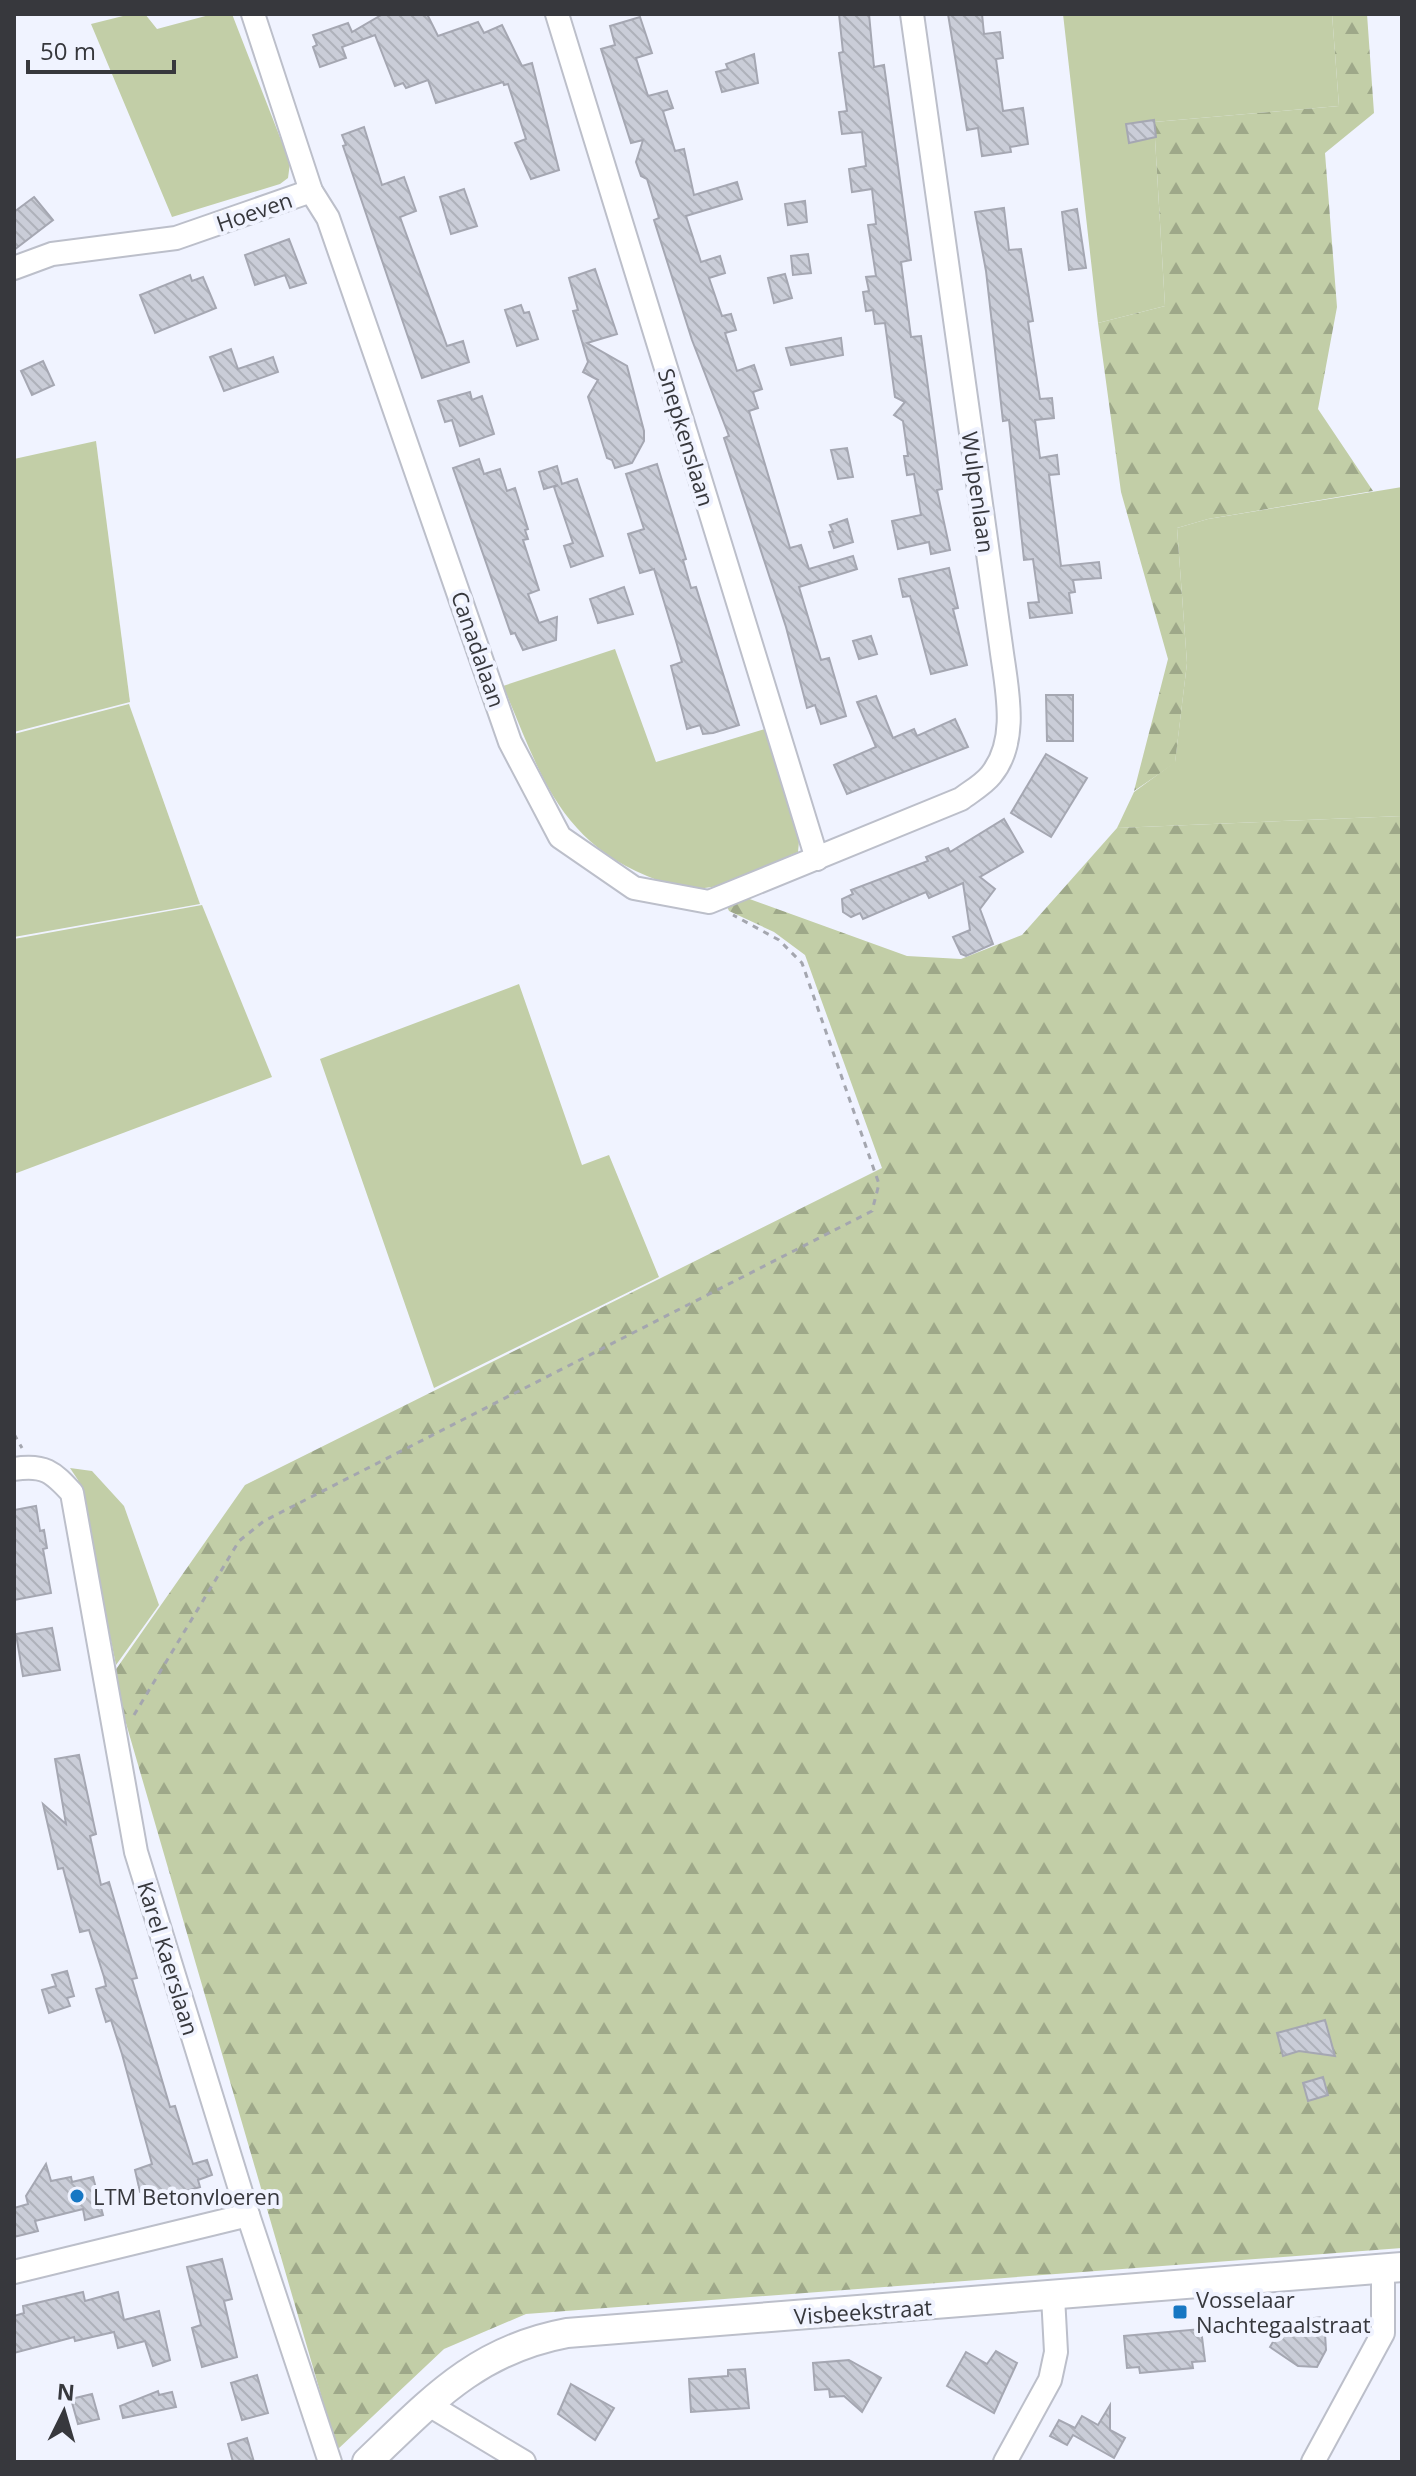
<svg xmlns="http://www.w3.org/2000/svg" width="1416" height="2476" viewBox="0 0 1416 2476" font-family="'Open Sans',sans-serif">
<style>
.green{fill:#c2cea7}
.forest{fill:url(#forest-firs)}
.building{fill:url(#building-back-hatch);stroke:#a5a7b2;stroke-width:2}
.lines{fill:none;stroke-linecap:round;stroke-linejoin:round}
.minor-casing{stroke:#bcbfca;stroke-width:26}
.tertiary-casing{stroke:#bcbfca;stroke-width:32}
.path{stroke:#a4a6af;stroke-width:3;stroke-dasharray:6 6;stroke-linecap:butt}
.minor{stroke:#fff;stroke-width:22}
.tertiary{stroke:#fff;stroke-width:28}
.poi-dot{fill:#1777c3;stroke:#f0f3ff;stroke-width:3}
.labels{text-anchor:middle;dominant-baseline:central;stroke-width:8;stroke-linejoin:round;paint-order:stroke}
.street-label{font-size:22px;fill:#37383d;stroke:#f0f3ff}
.poi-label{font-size:22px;fill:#37383d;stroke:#f0f3ff;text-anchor:start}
</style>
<defs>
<pattern id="forest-firs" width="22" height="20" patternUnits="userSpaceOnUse" patternTransform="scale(2)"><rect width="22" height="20" fill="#c2cea7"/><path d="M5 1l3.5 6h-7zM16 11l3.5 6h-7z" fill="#9ea889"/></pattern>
<pattern id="building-back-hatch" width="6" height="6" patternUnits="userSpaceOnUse" patternTransform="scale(2)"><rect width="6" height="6" fill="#cacdd8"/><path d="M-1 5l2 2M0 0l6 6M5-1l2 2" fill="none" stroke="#aeb1ba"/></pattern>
</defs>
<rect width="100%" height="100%" fill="#f0f3ff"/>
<g class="green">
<polygon points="131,14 145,14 157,29 213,14 232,14 290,163 288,178 280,184 172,217 91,24"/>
<polygon points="1063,14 1332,14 1339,106 1154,122 1165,306 1098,323"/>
<polygon points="96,441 130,702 14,732 14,459"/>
<polygon points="1402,487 1402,816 1117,828 1134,792 1175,762 1187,663 1177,528 1208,519"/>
<path d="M 615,649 L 656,762 L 765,729 L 800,831 L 798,852 C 771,863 741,882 712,887 C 689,891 668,885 647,876 C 556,838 539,769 503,686 Z"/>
<polygon points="129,704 200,904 14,937 14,734"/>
<polygon points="202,905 272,1077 14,1174 14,939"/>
<polygon points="519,984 582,1165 609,1155 659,1277 434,1388 320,1059"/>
<polygon points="70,1468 92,1471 124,1506 159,1605 116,1665 78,1480"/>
</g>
<g class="forest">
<polygon points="1332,14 1367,14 1374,113 1325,153 1337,307 1318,409 1373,491 1208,519 1177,528 1187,663 1175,763 1134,791 1168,659 1121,492 1098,323 1165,306 1154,122 1339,106"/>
<polygon points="1402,816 1402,2248 526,2314 444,2349 337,2450 112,1675 245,1485 882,1168 805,955 774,932 729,911 726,904 744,897 907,956 961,959 1022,935 1117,828"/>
</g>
<g class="building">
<polygon points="383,14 427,14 438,36 478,22 484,33 502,25 522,66 532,63 559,170 531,179 515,143 526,139 508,84 504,85 503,82 436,103 428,80 406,88 403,83 395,86 375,35 342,47 346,58 320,67 313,47 317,45 313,35 348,23 352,32"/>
<polygon points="839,14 869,14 874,67 884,65 911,260 901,262 911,337 921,336 942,489 937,490 950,550 931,554 929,542 898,549 892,521 921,515 914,474 907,475 904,456 908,456 903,421 894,415 905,402 895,397 885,323 875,324 873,310 866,311 863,292 869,291 866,277 876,276 868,225 876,224 872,189 852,192 849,169 866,166 862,132 842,134 839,112 847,111 839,53 843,52"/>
<polygon points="948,14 982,14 984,34 1000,32 1003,58 996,59 1003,111 1023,108 1028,144 1010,147 1011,152 982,156 978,128 967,130"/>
<polygon points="640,17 652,53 636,58 648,96 667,91 673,108 663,111 675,151 684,149 694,195 737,182 742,199 686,216 701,262 720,256 725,273 709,278 722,316 731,314 736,330 725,333 737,371 754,365 762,389 753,392 758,408 749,411 790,548 801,545 809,569 853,556 857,569 799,587 821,660 829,658 846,716 821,724 815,705 807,708 786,627 724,438 729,436 692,340 654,220 659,218 647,179 641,176 636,162 643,140 631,143 601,49 615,45 610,26"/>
<polygon points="754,54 758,83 722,92 716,72 728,69 726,64"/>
<polygon points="1154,120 1156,137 1129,143 1126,124"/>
<polygon points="364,127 382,185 404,177 416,211 400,217 447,346 463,341 469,362 422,378 343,146 346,145 342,135"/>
<polygon points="464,189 477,226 451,234 440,197"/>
<polygon points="34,197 53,220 14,250 14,212"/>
<polygon points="805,201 807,222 788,225 785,204"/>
<polygon points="1004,208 1009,250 1021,249 1033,321 1028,322 1040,399 1052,398 1054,418 1035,420 1040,458 1057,455 1059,474 1049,475 1061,566 1099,562 1101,578 1073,580 1075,592 1069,593 1072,613 1030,618 1028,603 1039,602 1033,559 1024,560 1009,420 1003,421 986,271 975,212"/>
<polygon points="1077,209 1086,268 1069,270 1062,212"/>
<polygon points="289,239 306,283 290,288 285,275 255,285 245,255"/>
<polygon points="808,254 811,273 793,275 791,256"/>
<polygon points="595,269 617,334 587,343 627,366 644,431 644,441 632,463 615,468 612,460 607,458 588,397 598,380 583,372 588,362 573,311 578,310 569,278"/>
<polygon points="785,274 792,298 774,303 768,278"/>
<polygon points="190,275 192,281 203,277 216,308 155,333 140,295"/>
<polygon points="521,305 524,313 529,312 538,339 517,346 505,310"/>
<polygon points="841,338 843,355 791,365 786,348"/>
<polygon points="231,349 238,369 273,357 278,372 224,391 210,357"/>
<polygon points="43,361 54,385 32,395 21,371"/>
<polygon points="470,392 472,400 482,396 494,434 460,446 452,420 445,422 438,401"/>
<polygon points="847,448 853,477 838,479 831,450"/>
<polygon points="479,459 484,474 500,469 507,491 515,488 528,529 525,530 528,539 523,540 539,590 528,594 539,623 557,617 556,640 523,650 515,633 511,634 453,468"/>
<polygon points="657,464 686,559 683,560 691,588 696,587 739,725 713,733 703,734 700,725 687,729 671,666 682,662 676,641 654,569 640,573 628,534 644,529 626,474"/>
<polygon points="557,466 562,484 577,479 603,556 571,567 564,546 573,543 554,487 558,485 544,489 539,472"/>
<polygon points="847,519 853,542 834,548 829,532 833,531 830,525"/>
<polygon points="949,568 958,608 953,609 967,665 931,674 910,596 903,597 899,579"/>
<polygon points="624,587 633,614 598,623 590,599"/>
<polygon points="871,636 877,654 859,659 853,641"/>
<polygon points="1046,695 1073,695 1073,741 1047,741"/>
<polygon points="876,696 893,738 914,729 917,736 955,719 968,747 847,794 834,765 876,747 857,702"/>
<polygon points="1046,754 1087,778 1051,837 1011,813"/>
<polygon points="1004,819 1023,852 980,877 995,889 980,909 993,944 966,956 961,954 953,937 970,930 963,883 929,898 926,892 863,919 860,913 851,917 843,912 842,899 853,894 851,890 928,861 926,857 948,848 950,852"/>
<polygon points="36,1506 40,1531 44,1530 47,1548 43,1549 51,1593 14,1600 14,1510"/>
<polygon points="52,1628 60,1670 23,1676 16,1634"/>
<polygon points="79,1755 96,1834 90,1836 101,1885 109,1882 137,1978 132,1979 170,2107 175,2106 193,2164 207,2160 212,2175 198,2180 200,2187 153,2201 140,2192 135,2170 152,2164 122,2054 111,2020 106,2022 96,1989 106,1986 104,1977 89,1930 80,1932 63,1868 58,1869 43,1804 66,1824 55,1759"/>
<polygon points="67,1971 74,1996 67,1998 70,2006 49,2013 42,1990 56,1986 52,1975"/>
<polygon points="1325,2020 1335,2056 1299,2051 1283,2056 1277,2033"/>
<polygon points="1323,2077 1328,2095 1308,2101 1303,2083"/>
<polygon points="46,2164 51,2181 71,2177 72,2182 93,2177 103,2215 85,2220 83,2209 35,2221 38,2231 14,2237 14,2208 28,2204 26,2196"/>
<polygon points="222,2259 232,2299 224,2301 237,2357 202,2367 192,2328 201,2325 187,2267"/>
<polygon points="83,2292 85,2301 118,2292 124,2320 159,2311 170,2360 153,2366 145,2341 118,2348 114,2332 75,2341 74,2337 14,2353 14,2316 24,2313 23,2306"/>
<polygon points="1324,2317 1326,2350 1317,2367 1298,2366 1270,2347 1280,2330 1284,2332 1304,2319"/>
<polygon points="1201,2329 1205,2361 1192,2362 1193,2368 1140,2373 1139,2367 1127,2368 1124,2336"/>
<polygon points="996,2351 1017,2363 994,2413 947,2386 966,2352 987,2364"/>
<polygon points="849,2360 881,2378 862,2412 844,2396 830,2397 829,2389 815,2390 813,2363"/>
<polygon points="745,2369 749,2408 691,2412 689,2379 728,2376 728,2370"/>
<polygon points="257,2375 268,2413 242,2420 231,2383"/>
<polygon points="571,2384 614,2408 595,2440 558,2414"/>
<polygon points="158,2391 159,2395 172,2392 176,2407 123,2418 120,2406"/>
<polygon points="92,2394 99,2419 78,2424 71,2399"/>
<polygon points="1110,2405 1110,2430 1125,2438 1114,2458 1073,2435 1067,2445 1050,2436 1059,2420 1075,2428 1082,2416 1098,2425"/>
<polygon points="247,2438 254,2462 233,2462 228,2444"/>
</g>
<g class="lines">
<defs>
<g id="minor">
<path d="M 253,14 L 311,191 L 328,218 L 510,742 L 560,837 L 634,888 L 709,902 L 961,799 C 970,792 983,785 991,775 C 1020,740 1006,686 1001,646 L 912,14"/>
<polyline points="557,14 817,859"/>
<polyline points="14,268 52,254 176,238 311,191"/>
<path d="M 14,1469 C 44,1464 53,1472 72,1493 L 136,1852 L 248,2215 L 330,2462"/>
<polyline points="14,2272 248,2215"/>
<polyline points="426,2403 524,2462"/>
<polyline points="1005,2462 1050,2380 1056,2352 1053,2296"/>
<polyline points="1313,2462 1383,2333 1383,2269"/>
</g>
<path id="tertiary" d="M 367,2462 C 431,2401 476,2350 567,2333 L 1402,2267"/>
</defs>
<use href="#minor" class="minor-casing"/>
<use href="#tertiary" class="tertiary-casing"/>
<g class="path">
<polyline points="14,1434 22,1448"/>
<polyline points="134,1715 239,1541 264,1521 872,1211 879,1184 802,963 779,940 733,915"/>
</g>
<use href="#minor" class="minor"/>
<use href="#tertiary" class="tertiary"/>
</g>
<g class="poi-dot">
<circle cx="77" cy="2196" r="8"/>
<rect x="1172" y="2304" width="16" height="16" rx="4"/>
</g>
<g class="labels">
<g class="street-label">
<text transform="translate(254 211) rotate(-19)">Hoeven</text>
<text transform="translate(687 437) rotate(73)">Snepkenslaan</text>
<text transform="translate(979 492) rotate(82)">Wulpenlaan</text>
<text transform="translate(479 649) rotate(71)">Canadalaan</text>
<text transform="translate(169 1958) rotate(73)">Karel Kaerslaan</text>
<text transform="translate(863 2311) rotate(-4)">Visbeekstraat</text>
</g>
<g class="poi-label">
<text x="93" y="2196">LTM Betonvloeren</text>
<text x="1196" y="2299">Vosselaar<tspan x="1196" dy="25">Nachtegaalstraat</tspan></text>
</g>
</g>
<rect width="1416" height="2476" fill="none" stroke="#37383d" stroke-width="32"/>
<g transform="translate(64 2412) rotate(5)" stroke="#f0f3ff" stroke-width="6" paint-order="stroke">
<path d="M0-6L14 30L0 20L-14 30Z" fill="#37383d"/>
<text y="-12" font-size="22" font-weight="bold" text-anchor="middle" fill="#37383d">N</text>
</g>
<path d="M28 60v12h146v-12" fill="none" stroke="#37383d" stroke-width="4"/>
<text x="40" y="60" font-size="24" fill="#37383d" stroke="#f0f3ff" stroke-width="6" paint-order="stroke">50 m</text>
</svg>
